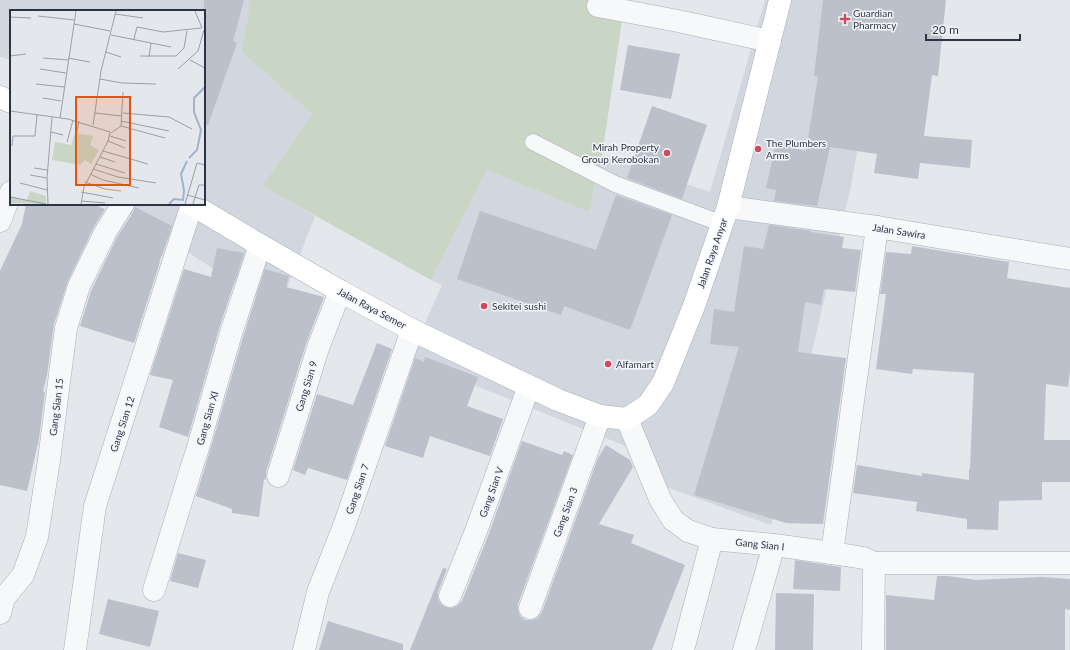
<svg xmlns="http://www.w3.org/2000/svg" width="1070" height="650" viewBox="0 0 1070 650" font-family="Lato,sans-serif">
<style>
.built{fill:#d2d6de}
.green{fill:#c9d6c5}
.building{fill:#bbc0ca}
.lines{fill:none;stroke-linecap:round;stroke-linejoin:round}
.lane-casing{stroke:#a9aeb7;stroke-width:17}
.street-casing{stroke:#a9aeb7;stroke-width:23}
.secondary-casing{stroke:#a9aeb7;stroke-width:23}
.lane{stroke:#f7f8fa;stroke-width:16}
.street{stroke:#f7f8fa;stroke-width:22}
.secondary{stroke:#fff;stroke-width:22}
.poi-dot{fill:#d1495b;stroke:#f4f6f9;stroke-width:1.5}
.labels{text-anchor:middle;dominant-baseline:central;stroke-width:3;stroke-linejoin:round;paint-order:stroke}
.poi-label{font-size:10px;fill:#2b3445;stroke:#f4f6f9;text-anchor:start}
.street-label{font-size:10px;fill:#2b3445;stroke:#f4f6f9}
.inset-river{fill:none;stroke:#9fb4cc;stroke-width:2}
.inset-road{fill:none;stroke:#9a9fa9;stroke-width:1}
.view{fill:#df570f;fill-opacity:0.15;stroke:#df570f;stroke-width:2}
.inset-edge{fill:none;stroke:#2b3445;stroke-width:2}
</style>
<rect width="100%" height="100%" fill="#e4e7ec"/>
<g class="built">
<polygon points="0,0 251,0 241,52 312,114 262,186 315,216 278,311 114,204 204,204 204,11 11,11 11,60 0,57"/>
<polygon points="765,0 884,0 851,186 771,525 641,478 648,455 409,359 442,285 431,280 487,170 589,212 602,156 710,192"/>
</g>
<polygon class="green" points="251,0 625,0 602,156 589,212 487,170 431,280 262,186 312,114 241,52"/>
<g class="building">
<polygon points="204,0 244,0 233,41 237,43 208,125 204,124"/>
<polygon points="823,0 946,0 938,76 932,75 924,136 972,140 970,168 920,163 918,179 874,173 877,154 830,147 817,206 774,201 776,190 766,188 776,144 806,151 818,77 814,76"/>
<polygon points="628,45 680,54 671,99 620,90"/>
<polygon points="652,106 707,125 682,199 627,178"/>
<polygon points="616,195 672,215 630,330 564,306 561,315 457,279 480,211 596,250"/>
<polygon points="26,204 92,204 105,209 95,225 68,281 54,324 47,375 43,391 45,392 39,439 27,491 0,485 0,271 22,224"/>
<polygon points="135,207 172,226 163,253 159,262 160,262 134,343 80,326 91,291 117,237 134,211"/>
<polygon points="769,225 811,231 811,232 844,237 842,248 861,250 855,292 824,289 821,305 805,302 798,352 846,358 823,524 786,523 694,495 739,347 710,344 714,309 734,312 744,246 763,249"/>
<polygon points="912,246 1009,262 1007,278 1070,288 1070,371 1068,387 1046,384 1044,440 1070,440 1070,482 1042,482 1042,500 999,501 998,530 967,529 967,519 916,511 917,502 853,493 857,465 922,476 922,473 969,480 969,469 970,469 974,373 913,369 912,374 876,369 886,294 880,294 886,252 911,254"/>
<polygon points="217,248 244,253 219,329 188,437 159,427 173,380 150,375 184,269 211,277"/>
<polygon points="265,269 289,276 286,287 324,297 306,344 266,472 266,480 264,479 259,517 232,513 232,509 196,496 209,454 243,337"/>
<polygon points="377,343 392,349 347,480 308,468 305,475 293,470 317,394 353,405"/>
<polygon points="425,357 478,377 467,406 503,419 490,456 430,436 423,458 385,446 415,358 424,362"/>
<polygon points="522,441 562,455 564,451 573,455 518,604 518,610 520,616 525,620 532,620 538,618 542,612 598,458 606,445 630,460 633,467 599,524 634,535 631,543 685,565 652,650 410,650 443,568 447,569 438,592 438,598 440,603 445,607 451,608 457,606 462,601 488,536"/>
<polygon points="178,553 206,560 198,588 170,581"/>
<polygon points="795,560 841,567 840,591 793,589"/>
<polygon points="937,576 948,576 976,580 1042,577 1070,579 1070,610 1065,609 1065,650 886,650 886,595 934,600"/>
<polygon points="776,593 814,594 813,650 775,650"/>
<polygon points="108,599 159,611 150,647 99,634"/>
<polygon points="328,621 403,644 403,650 319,650"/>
</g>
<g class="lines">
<defs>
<polyline id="lane" points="533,142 615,184 723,224"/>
<g id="street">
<polyline points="598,6 678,21 770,41"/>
<polyline points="728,207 877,227 1070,259"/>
<polyline points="0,221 11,192"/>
<polyline points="627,419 660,499 673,520 688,531 712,539 774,545 832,553 864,558 874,563 1070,563"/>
<polyline points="278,476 318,348 340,291"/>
<polyline points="832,553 877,227"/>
<polyline points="154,590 192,466 197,451 231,333 260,245"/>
<polyline points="450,596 476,531 529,386"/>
<polyline points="530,608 600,416"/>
<polyline points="0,613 4,598 23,575 37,537 49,460 66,328 79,286 106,231 123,204"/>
<polyline points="75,650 95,506 192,204"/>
<polyline points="304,650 318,592 344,526 412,330"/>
<polyline points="683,650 712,539"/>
<polyline points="744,650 774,545"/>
<polyline points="873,650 874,563"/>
</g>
<g id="secondary">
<polyline points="0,97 11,102"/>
<polyline points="191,204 260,245 340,291 412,330 558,400 600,416 627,419 648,405 663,383 694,306 728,207 780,0"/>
</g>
</defs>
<use href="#lane" class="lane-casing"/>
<use href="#street" class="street-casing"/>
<use href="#secondary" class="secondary-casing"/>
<use href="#lane" class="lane"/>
<use href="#street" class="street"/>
<use href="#secondary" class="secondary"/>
</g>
<g class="poi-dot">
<path d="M843 13h4v4h4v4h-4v4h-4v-4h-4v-4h4z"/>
<circle cx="758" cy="149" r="4"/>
<circle cx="667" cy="153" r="4"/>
<circle cx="484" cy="306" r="4"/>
<circle cx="608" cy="364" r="4"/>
</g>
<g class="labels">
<g class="poi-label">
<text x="853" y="13">Guardian<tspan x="853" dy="12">Pharmacy</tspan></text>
<text x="766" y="143">The Plumbers<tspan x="766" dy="12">Arms</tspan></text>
<text x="659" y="147" text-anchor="end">Mirah Property<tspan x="659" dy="12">Group Kerobokan</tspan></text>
<text x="492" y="306">Sekitei sushi</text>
<text x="616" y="364">Alfamart</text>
</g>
<g class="street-label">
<text transform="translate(899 231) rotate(9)">Jalan Sawira</text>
<text transform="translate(712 253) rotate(-71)">Jalan Raya Anyar</text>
<text transform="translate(372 308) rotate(28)">Jalan Raya Semer</text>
<text transform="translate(306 386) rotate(-73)">Gang Sian 9</text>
<text transform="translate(56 407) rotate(-83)">Gang Sian 15</text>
<text transform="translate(207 418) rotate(-74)">Gang Sian XI</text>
<text transform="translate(122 424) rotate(-72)">Gang Sian 12</text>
<text transform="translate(357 489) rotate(-71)">Gang Sian 7</text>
<text transform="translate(491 492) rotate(-70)">Gang Sian V</text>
<text transform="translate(565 512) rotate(-70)">Gang Sian 3</text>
<text transform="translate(760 544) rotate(6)">Gang Sian I</text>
</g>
</g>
<g transform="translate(10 10)">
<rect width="195" height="195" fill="#e4e7ec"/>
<path d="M 65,123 L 83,126 L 80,135 L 89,140 L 81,154 L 75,150 L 70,155 L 42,150 L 45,132 L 61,135 ZM 20,181 L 36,186 L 36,194 L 0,193 L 0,186 L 17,190 Z" fill="#c9d6c5"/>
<path class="inset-river" d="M 179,148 L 187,140 L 191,120 L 184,102 L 184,88 L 195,77M 159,194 L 164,189 L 173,190 L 174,180 L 171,164 L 177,151"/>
<path class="inset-road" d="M 185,1 L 192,18M 105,4 L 133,8M 28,6 L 64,10M 0,7 L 21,8M 64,14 L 100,21M 101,25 L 161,37M 124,29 L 127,17 L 153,22 L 191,18M 96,42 L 111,47M 0,46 L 16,44M 130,46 L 166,46 L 174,38 L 177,21M 139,47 L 141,33M 33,48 L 58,50M 58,48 L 80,52M 180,50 L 195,58M 30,59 L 56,63M 168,59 L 188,41 L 194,20M 90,69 L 112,73 L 146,74M 26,74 L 54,77M 33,88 L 51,91M 0,101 L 58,109 L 100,122 L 98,131 L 74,177 L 71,194M 85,103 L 112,106M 113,103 L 159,107 L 182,119M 50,108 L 66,1M 111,111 L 159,121M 83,115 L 91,61 L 106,1M 111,116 L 155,128M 41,122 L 53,125M 101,123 L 111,116 L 113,82M 66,126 L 69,111M 100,126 L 116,131M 98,131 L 115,138M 57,132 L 63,110M 2,136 L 3,126 L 25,126 L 27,105M 93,141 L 138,154M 90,147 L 105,152M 86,154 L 115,163M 24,158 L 37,160M 83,159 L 108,167 L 146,173M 80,164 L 93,170 L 129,178M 20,165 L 37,168M 75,172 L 95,179 L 111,181M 10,173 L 37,180M 71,182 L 103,188M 177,185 L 195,190M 0,187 L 36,194M 71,191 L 95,193M 38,194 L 37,168 L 42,107M 175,194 L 187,153 L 195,155M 183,194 L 189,175 L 195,175"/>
<path class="view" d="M 66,87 L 120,87 L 120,175 L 66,175 Z"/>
<rect width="195" height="195" class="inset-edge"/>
</g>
<path d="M926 34v6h94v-6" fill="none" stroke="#2b3445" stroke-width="2"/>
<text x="932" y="34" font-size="12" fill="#2b3445" stroke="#f4f6f9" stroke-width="3" paint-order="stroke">20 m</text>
</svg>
